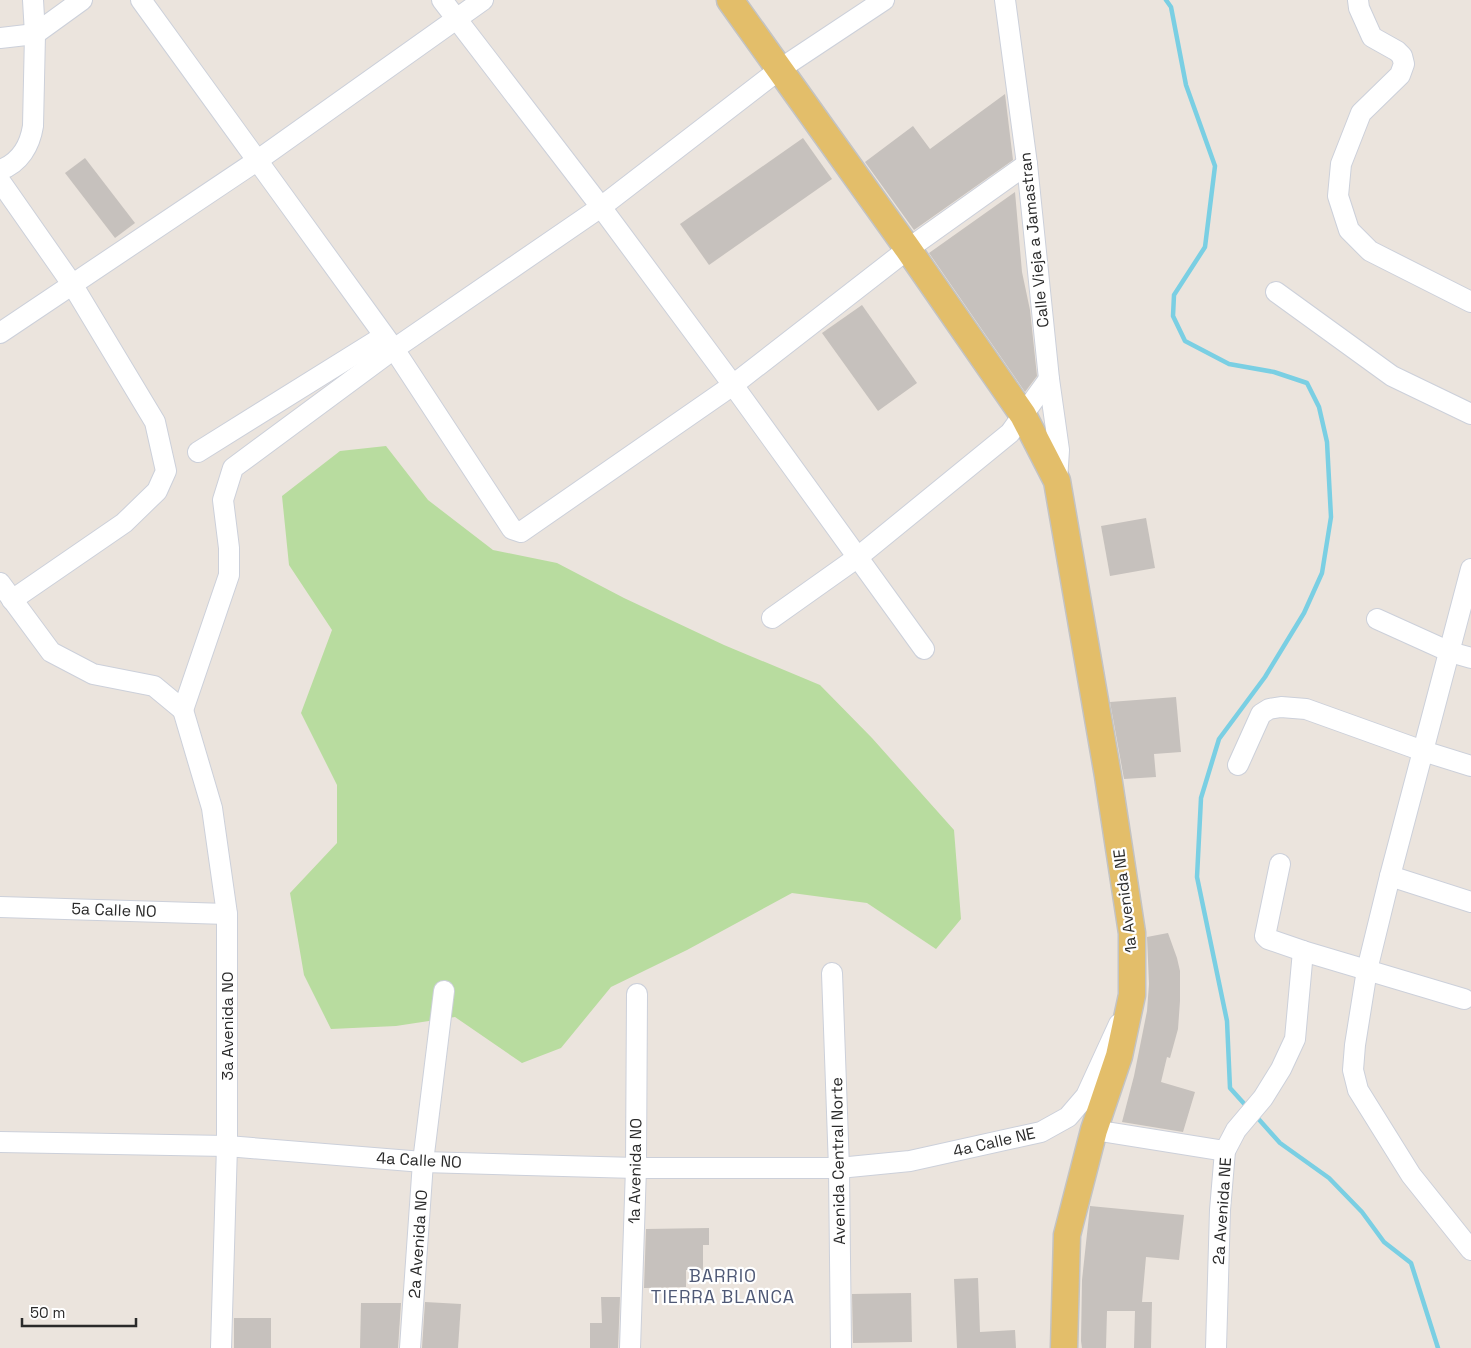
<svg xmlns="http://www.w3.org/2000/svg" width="1471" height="1348" viewBox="0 0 1471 1348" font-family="'Space Grotesk',sans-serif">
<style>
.green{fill:#b8dc9f}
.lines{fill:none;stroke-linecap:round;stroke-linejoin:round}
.stream{stroke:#7acfe3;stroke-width:4.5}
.building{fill:#c6c1bd}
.minor-casing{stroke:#ccd0da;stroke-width:22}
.major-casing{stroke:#c3c3c3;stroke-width:29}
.minor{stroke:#fff;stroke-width:20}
.major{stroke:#e3be6a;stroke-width:26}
.labels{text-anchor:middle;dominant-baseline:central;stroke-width:4.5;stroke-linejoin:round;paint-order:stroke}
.street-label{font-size:16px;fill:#2a2a2a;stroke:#fff}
.neighbourhood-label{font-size:18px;letter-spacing:1px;fill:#4f5976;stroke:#fff}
</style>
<rect width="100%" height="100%" fill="#ebe4dd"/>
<polygon class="green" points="386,446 428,500 493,550 557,563 624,598 724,645 820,685 872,738 954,830 961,919 936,949 867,903 792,893 687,950 611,987 561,1048 522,1063 455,1017 396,1026 331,1029 304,975 290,893 337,843 337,785 301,713 332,630 289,565 282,496 340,451"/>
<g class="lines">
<g class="stream">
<polyline points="1166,0 1171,7 1186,85 1215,166 1205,247 1174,295 1173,316 1185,341 1229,364 1274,372 1307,383 1319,407 1327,442 1331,517 1322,573 1304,613 1265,677 1219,739 1201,798 1197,877 1227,1021 1230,1088 1248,1108"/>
<polyline points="1255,1115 1280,1143 1329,1178 1362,1212 1384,1242 1411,1263 1438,1348"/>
</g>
</g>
<g class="building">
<polygon points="1005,94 1013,160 914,230 865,162 913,126 930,149"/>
<polygon points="803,138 832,179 709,265 680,224"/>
<polygon points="85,158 135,223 115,238 65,173"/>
<polygon points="1015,192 1022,272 1030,310 1037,376 1025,392 929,253"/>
<polygon points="862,305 917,383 878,411 822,333"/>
<polygon points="1146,518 1155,568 1110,576 1101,526"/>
<polygon points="1176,697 1181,752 1154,754 1156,777 1124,779 1110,702"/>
<polygon points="1168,933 1177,958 1180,971 1180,1001 1178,1029 1170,1058 1167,1057 1161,1082 1195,1092 1183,1132 1122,1122 1134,1076 1147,1011 1149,984 1147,937"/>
<polygon points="1090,1206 1184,1215 1179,1260 1146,1257 1142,1302 1152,1302 1151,1348 1134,1348 1135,1311 1107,1311 1106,1348 1082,1348 1081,1341 1082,1280"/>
<polygon points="709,1228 709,1245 703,1245 703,1270 686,1270 686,1287 644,1288 646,1229"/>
<polygon points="978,1278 980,1332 1015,1330 1016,1348 957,1348 954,1279"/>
<polygon points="911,1293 912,1342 853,1343 852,1294"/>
<polygon points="601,1297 620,1297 618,1348 590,1348 590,1323 602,1323"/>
<polygon points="425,1302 461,1304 458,1348 422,1348"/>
<polygon points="361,1303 401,1303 398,1348 360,1348"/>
<rect x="234" y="1318" width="37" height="30"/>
</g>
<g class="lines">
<defs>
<g id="minor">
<polyline points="141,0 394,349 512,529 521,532 733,385 908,249 1027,164"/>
<polyline points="442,0 601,207 733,385 924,649"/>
<polyline points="1005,0 1027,164 1049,379 1059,450 1057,481"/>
<polyline points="1358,0 1359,8 1372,37 1397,51 1402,56 1404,64 1400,75 1361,113 1341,164 1338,196 1349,230 1370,251 1471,302"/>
<polyline points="0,38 35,34 82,0"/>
<path d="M 0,170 C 20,163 30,145 33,126 L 35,34 L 33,0"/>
<polyline points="0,181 72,284 155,422 166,471 157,491 124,523 12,600"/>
<polyline points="1276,292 1392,376 1471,414"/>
<polyline points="0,333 258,160 483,0"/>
<polyline points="198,452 384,336"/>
<polyline points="1471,569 1390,876 1367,970 1355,1045 1353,1070 1358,1090 1411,1175 1471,1250"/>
<polyline points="0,583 51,652 93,674 154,686 183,710"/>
<polyline points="772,618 858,557 1010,433 1049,379"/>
<polyline points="1377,619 1450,652 1471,658"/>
<polyline points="183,710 229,575 229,548 223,500 233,468 394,349 601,207 780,69 884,0"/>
<polyline points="183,710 212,808 227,914 227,1146 221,1348"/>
<polyline points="1238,765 1261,714 1269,709 1281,707 1306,709 1423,751 1471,766"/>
<polyline points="1280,864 1265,936 1268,939 1303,951"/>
<polyline points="1390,876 1471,902"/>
<polyline points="0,907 227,914"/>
<polyline points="832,973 839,1168 841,1348"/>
<polyline points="1094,1130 1225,1151"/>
<polyline points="0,1142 227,1146 423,1162 636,1168 839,1168 910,1161 1041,1132 1068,1117 1086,1096 1119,1024"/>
<polyline points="410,1348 423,1162 444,991"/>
<polyline points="630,1348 636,1168 637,994"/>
<polyline points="1216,1348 1220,1210 1225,1151 1236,1130 1263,1098 1281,1069 1295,1039 1303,951 1464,999"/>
</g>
<polyline id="major" points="730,0 908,249 1023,415 1057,481 1108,776 1132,933 1132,995 1119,1056 1094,1130 1067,1235 1064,1348"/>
</defs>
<use href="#minor" class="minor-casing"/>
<use href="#major" class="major-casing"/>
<use href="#minor" class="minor"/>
<use href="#major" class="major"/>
</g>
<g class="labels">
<g class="street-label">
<text transform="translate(1034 240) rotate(-96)">Calle Vieja a Jamastran</text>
<text transform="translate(1125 901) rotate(-97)">1a Avenida NE</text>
<text transform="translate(114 910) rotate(2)">5a Calle NO</text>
<text transform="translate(227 1026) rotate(-90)">3a Avenida NO</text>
<text transform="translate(994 1142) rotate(-13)">4a Calle NE</text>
<text transform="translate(419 1160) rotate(3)">4a Calle NO</text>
<text transform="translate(838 1161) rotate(-91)">Avenida Central Norte</text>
<text transform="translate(635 1171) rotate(-89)">1a Avenida NO</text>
<text transform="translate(1222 1211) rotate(-86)">2a Avenida NE</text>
<text transform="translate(418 1244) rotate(-86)">2a Avenida NO</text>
</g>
<g class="neighbourhood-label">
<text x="723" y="1275">BARRIO<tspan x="723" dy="21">TIERRA BLANCA</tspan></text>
</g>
</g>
<path d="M22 1318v8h114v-8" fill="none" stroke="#2a2a2a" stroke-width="2.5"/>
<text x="30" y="1318" font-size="15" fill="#2a2a2a" stroke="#ffffff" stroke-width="4" paint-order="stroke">50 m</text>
</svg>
